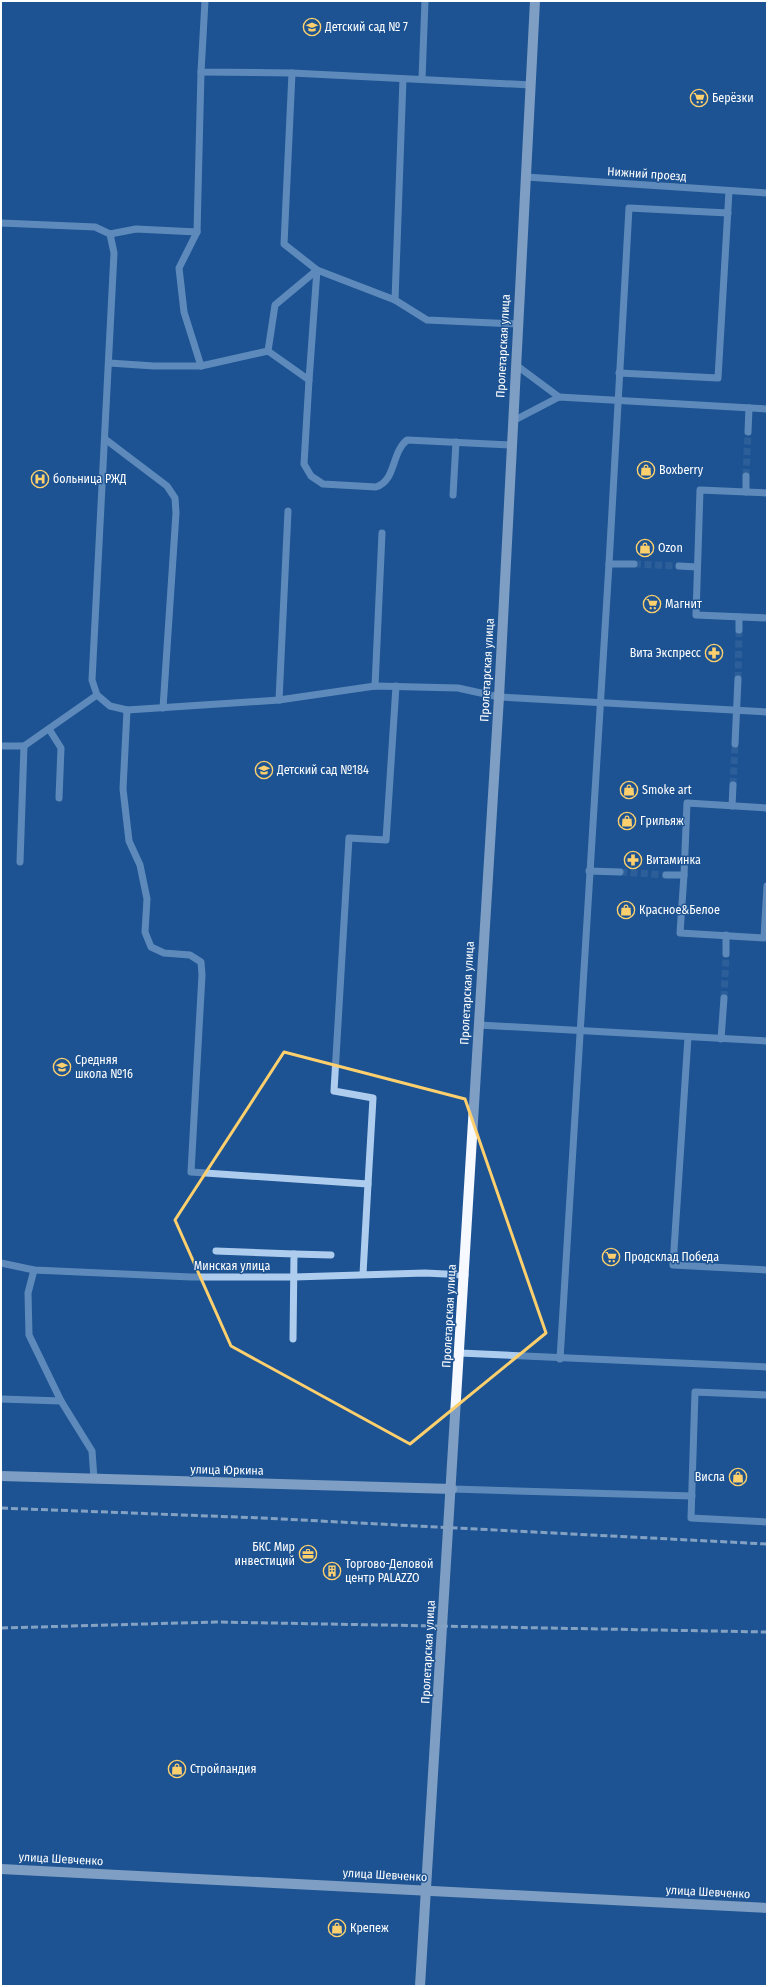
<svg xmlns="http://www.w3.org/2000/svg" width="768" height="1987" viewBox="0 0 768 1987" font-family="'Fira Sans Condensed',sans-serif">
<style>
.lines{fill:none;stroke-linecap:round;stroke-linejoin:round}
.minor-tunnel{stroke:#3f6da2;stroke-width:7;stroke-dasharray:7 3.5;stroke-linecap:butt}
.minor{stroke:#aecdee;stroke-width:7}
.major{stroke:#f6f9ff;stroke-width:10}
.rail{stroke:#fff;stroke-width:3;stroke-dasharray:7 3;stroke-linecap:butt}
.marked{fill:none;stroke:#fdd06d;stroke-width:3;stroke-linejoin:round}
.labels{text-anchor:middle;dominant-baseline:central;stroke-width:3;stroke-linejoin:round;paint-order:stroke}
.poi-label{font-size:12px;fill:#fff;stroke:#1d5392;text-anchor:start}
.street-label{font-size:12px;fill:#fff;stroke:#1d5392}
</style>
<rect width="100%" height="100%" fill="#1d5392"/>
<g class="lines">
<g class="minor-tunnel">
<polyline points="746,476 748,432"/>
<polyline points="634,564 679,566"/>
<polyline points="738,679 739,630"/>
<polyline points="733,785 735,744"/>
<polyline points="620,872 666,875"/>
<polyline points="724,998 726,954"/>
</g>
<g class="minor">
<polyline points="205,1 201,72 292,73 531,85"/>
<polyline points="292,73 284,244 317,270 309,380"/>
<polyline points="422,79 425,1"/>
<polyline points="526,177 767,193"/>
<polyline points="1,223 95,227 110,234 114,253 92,680 97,695 110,706 127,710 279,700 375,686 458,688 499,697 767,712"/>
<polyline points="197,232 179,268 184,312 201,366"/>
<polyline points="110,234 136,229 197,232 201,72"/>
<polyline points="395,300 403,79"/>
<path d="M 268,351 L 309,380 L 304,464 L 311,476 L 323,484 L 376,487 C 396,481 391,453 407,440 L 511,445"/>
<polyline points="109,363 154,366 201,366 268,351 275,305 317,270 395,300 427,320 517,324"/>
<polyline points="516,365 559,397"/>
<polyline points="619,373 718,378 729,191"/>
<polyline points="513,421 559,397 767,409"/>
<polyline points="748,432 749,408"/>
<polyline points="105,439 167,486 175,498 176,513 163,708"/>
<polyline points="746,492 746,476"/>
<polyline points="767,493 700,490 696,615 767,618"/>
<polyline points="453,495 456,442"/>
<polyline points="609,564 634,564"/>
<polyline points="679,566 697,567"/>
<polyline points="739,617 739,630"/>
<polyline points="375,686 382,533"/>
<polyline points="279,700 288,511"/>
<polyline points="127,710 123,789 129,841 140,865 147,899 145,932 151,947 164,953 190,955 201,962 202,975 191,1172 368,1184 373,1098 334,1091 349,838 386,840 396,686"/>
<polyline points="49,729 61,748 59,798"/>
<polyline points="735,744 738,679"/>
<polyline points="1,746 24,746 97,695"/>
<polyline points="732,806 733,785"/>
<polyline points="20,862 24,746"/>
<polyline points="589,871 620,872"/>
<polyline points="666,875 684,875 687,803 767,808"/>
<polyline points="684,875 680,933 764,938 767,886"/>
<polyline points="726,954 726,935"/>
<polyline points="479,1025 767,1041"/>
<polyline points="688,1037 673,1265 767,1270"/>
<polyline points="721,1039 724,998"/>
<polyline points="216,1251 294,1254 293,1339"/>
<polyline points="294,1254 331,1255"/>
<polyline points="1,1263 34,1270 191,1277 294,1277 425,1273 465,1275"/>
<polyline points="34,1270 28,1293 29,1335 61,1401 92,1451 94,1479"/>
<polyline points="363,1274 368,1184"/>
<polyline points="460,1353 767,1367"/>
<polyline points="560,1359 609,564 629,208 728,213"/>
<polyline points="767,1395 695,1392 691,1518 767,1522"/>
<polyline points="1,1399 61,1401"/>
<polyline points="452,1489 692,1496"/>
</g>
<g class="major">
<polyline points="1,1476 452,1489"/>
<polyline points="1,1869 767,1908"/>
<polyline points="420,1986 499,697 535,1"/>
</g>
<g class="rail">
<polyline points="1,1508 262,1518 767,1544"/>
<polyline points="1,1628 216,1622 767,1632"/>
</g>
</g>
<path d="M0 0H768V1987H0ZM 284,1052 L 465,1099 L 546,1333 L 410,1444 L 231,1346 L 175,1220 Z" fill="#1d5392" fill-opacity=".55" fill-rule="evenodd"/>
<path class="marked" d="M 284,1052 L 465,1099 L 546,1333 L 410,1444 L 231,1346 L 175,1220 Z"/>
<defs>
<symbol id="school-ring" viewBox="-11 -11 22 22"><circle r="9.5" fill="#1d5392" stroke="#fdd06d" stroke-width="1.5"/><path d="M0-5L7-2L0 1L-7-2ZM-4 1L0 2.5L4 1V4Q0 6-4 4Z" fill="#fdd06d"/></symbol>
<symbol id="supermarket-ring" viewBox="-11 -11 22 22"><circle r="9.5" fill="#1d5392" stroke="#fdd06d" stroke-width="1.5"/><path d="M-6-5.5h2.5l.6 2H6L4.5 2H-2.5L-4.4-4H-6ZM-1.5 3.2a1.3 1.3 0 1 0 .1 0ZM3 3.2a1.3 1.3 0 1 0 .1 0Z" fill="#fdd06d"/></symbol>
<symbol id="shop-ring" viewBox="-11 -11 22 22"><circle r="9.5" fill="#1d5392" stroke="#fdd06d" stroke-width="1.5"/><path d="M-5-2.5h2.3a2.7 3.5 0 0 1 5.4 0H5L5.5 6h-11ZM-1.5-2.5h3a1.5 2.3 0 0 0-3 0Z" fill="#fdd06d"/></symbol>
<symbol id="hospital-ring" viewBox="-11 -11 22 22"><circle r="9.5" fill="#1d5392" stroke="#fdd06d" stroke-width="1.5"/><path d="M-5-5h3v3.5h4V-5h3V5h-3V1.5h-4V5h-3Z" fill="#fdd06d"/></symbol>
<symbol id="pharmacy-ring" viewBox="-11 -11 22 22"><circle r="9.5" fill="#1d5392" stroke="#fdd06d" stroke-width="1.5"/><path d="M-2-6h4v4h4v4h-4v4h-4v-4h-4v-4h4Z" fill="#fdd06d"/></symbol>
<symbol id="office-ring" viewBox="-11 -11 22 22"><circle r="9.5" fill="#1d5392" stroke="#fdd06d" stroke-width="1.5"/><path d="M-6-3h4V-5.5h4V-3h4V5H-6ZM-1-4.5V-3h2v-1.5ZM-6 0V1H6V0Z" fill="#fdd06d"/></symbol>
<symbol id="building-ring" viewBox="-11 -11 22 22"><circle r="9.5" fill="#1d5392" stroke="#fdd06d" stroke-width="1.5"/><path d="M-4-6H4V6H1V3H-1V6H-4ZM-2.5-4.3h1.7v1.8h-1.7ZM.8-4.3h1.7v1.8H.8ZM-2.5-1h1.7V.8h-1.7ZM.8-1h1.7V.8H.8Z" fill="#fdd06d"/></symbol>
</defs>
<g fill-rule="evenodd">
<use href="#school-ring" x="302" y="17" width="20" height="20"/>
<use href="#supermarket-ring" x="689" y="88" width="20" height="20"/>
<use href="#shop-ring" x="636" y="460" width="20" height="20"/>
<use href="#hospital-ring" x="30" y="469" width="20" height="20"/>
<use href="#shop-ring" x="635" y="538" width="20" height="20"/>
<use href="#supermarket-ring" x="642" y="594" width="20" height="20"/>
<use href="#pharmacy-ring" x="704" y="643" width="20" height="20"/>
<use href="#school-ring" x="254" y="760" width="20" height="20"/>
<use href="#shop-ring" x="619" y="780" width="20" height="20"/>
<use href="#shop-ring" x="617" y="811" width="20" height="20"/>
<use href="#pharmacy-ring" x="623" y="850" width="20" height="20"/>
<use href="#shop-ring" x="616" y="900" width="20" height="20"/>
<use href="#school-ring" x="52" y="1057" width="20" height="20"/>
<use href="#supermarket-ring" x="601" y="1247" width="20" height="20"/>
<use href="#shop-ring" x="728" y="1467" width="20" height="20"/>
<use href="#office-ring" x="298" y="1544" width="20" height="20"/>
<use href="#building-ring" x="322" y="1561" width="20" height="20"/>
<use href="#shop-ring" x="167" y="1759" width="20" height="20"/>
<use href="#shop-ring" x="327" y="1918" width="20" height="20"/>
</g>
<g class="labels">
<g class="poi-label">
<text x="325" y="27">Детский сад № 7</text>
<text x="712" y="98">Берёзки</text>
<text x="659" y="470">Boxberry</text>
<text x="53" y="479">больница РЖД</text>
<text x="658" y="548">Ozon</text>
<text x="665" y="604">Магнит</text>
<text x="701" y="653" text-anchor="end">Вита Экспресс</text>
<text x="277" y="770">Детский сад №184</text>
<text x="642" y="790">Smoke art</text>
<text x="640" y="821">Грильяж</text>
<text x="646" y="860">Витаминка</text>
<text x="639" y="910">Красное&amp;Белое</text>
<text x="75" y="1060">Средняя<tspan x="75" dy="14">школа №16</tspan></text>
<text x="624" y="1257">Продсклад Победа</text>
<text x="725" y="1477" text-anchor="end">Висла</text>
<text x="295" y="1547" text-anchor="end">БКС Мир<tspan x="295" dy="14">инвестиций</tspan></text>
<text x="345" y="1564">Торгово-Деловой<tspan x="345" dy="14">центр PALAZZO</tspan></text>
<text x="190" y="1769">Стройландия</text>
<text x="350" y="1928">Крепеж</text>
</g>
<g class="street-label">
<text transform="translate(647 174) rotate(4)">Нижний проезд</text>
<text transform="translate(503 346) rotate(-87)">Пролетарская улица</text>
<text transform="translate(487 670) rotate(-87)">Пролетарская улица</text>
<text transform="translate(467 993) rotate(-87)">Пролетарская улица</text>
<text x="232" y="1266">Минская улица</text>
<text transform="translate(449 1316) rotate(-87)">Пролетарская улица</text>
<text transform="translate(227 1470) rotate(1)">улица Юркина</text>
<text transform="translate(428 1652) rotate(-87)">Пролетарская улица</text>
<text transform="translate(61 1859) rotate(3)">улица Шевченко</text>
<text transform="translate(385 1875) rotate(3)">улица Шевченко</text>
<text transform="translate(708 1892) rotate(3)">улица Шевченко</text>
</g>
</g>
<rect width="768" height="1987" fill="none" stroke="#ffffff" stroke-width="4"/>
</svg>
